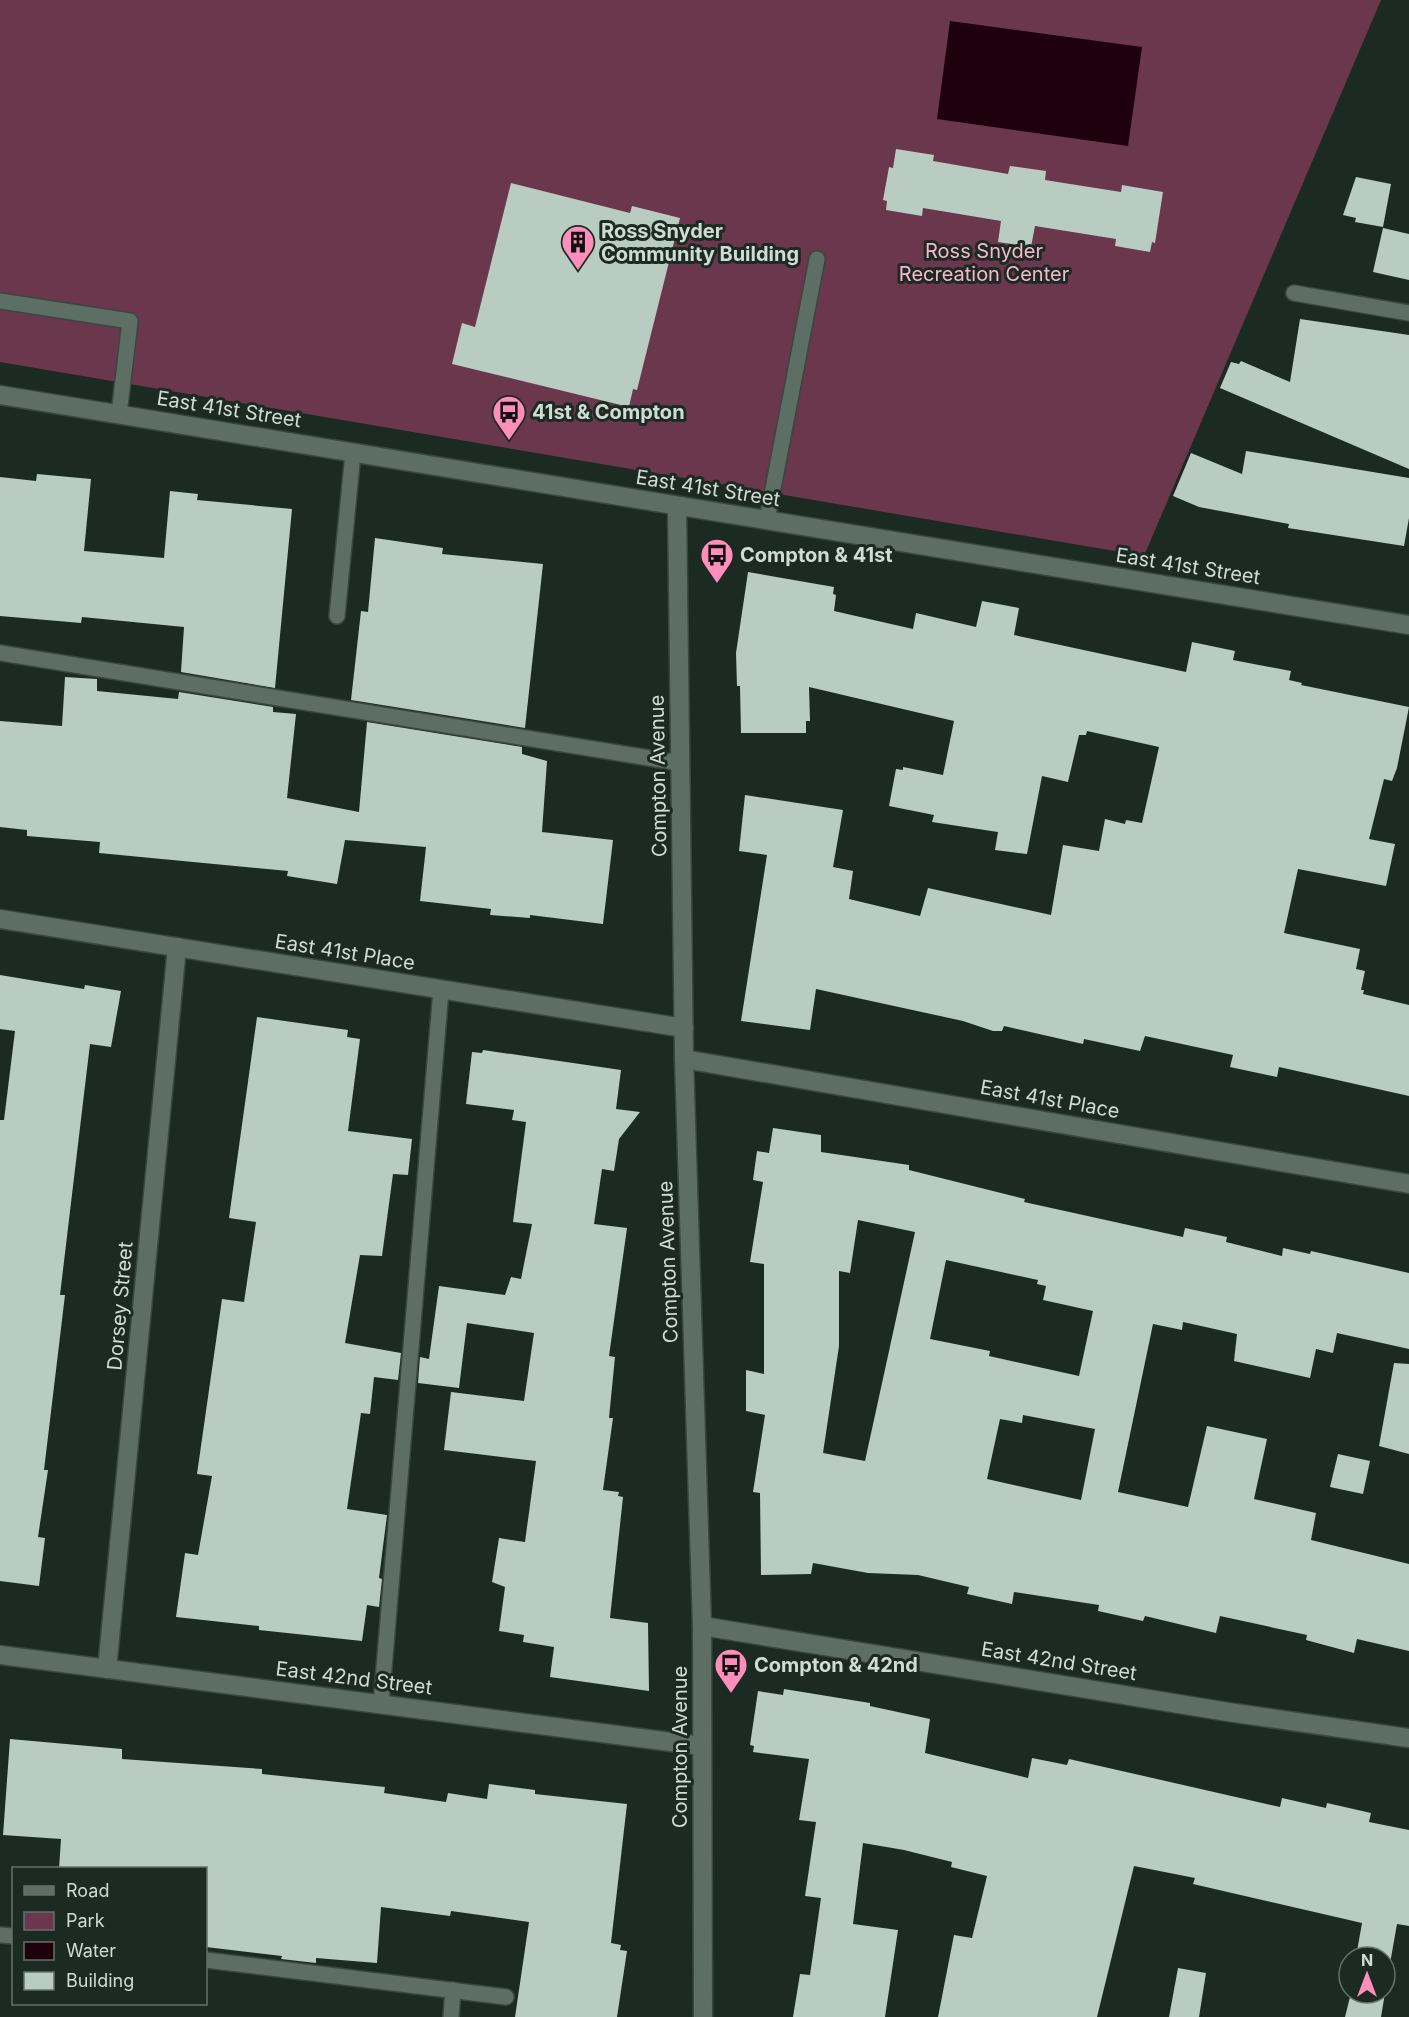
<svg xmlns="http://www.w3.org/2000/svg" width="1409" height="2017" viewBox="0 0 1409 2017" font-family="Inter,sans-serif">
<style>
.green{fill:#6a374c}
.water{fill:#1e000c}
.building{fill:#b8ccc1;fill-rule:evenodd}
.lines{fill:none;stroke-linecap:round;stroke-linejoin:round}
.lane-casing{stroke:#3a4741;stroke-width:18}
.street-casing{stroke:#3a4741;stroke-width:21}
.secondary-casing{stroke:#3a4741;stroke-width:21}
.lane{stroke:#5d6f65;stroke-width:15}
.street{stroke:#5d6f65;stroke-width:18}
.secondary{stroke:#5d6f65;stroke-width:18}
.labels{text-anchor:middle;dominant-baseline:central;stroke-width:6;stroke-linejoin:round;paint-order:stroke}
.poi-label{font-size:20px;font-weight:bold;fill:#d1dbd6;stroke:#1b2b23;text-anchor:start}
.park-label{font-size:20px;fill:#fab4cd;stroke:#1b2b23}
.street-label{font-size:20px;fill:#d1dbd6;stroke:#1b2b23}
</style>
<rect width="100%" height="100%" fill="#1b2b23"/>
<polygon class="green" points="0,0 1381,0 1144,556 0,362"/>
<polygon class="water" points="950,21 1142,47 1128,146 937,119"/>
<g class="building">
<polygon points="896,149 934,155 933,161 1008,174 1010,166 1046,171 1045,180 1121,192 1122,185 1163,192 1155,243 1152,242 1150,252 1115,246 1116,239 1035,226 1031,247 998,242 1001,221 923,208 922,216 886,210 887,201 883,200 889,167 893,168"/>
<polygon points="1356,177 1391,184 1383,227 1355,222 1356,218 1343,215"/>
<polygon points="511,183 630,213 632,206 680,218 637,390 633,389 629,407 452,364 462,323 475,327"/>
<polygon points="1383,228 1409,234 1409,280 1373,272"/>
<polygon points="1300,319 1409,335 1409,469 1220,388 1231,362 1239,364 1241,361 1290,382"/>
<polygon points="1246,451 1409,478 1409,518 1404,546 1288,528 1289,524 1199,507 1173,496 1191,453 1242,474"/>
<polygon points="37,474 91,479 84,551 164,558 170,491 198,494 197,500 292,509 275,688 181,672 184,627 82,617 81,623 0,616 0,477 36,481"/>
<polygon points="375,538 443,548 442,554 543,564 525,728 351,700 361,611 368,612"/>
<polygon points="748,572 834,587 833,594 836,595 834,611 913,629 916,613 976,627 982,601 1019,608 1014,635 1186,672 1192,642 1235,651 1233,660 1291,671 1289,680 1302,683 1301,685 1409,707 1397,768 1392,781 1384,779 1369,839 1395,844 1386,886 1298,869 1284,933 1360,949 1356,969 1365,971 1361,990 1364,990 1363,994 1409,1005 1409,1096 1279,1067 1277,1077 1230,1067 1233,1055 1145,1036 1140,1051 1084,1039 1083,1044 1004,1026 1002,1031 993,1031 963,1021 816,989 810,1030 741,1021 767,855 739,851 745,795 843,810 833,867 853,871 849,899 920,916 928,888 1051,915 1063,845 1099,851 1105,819 1125,824 1126,820 1142,823 1159,747 1087,731 1086,735 1079,735 1068,782 1042,776 1027,854 995,850 998,832 932,822 934,815 889,806 896,769 903,770 903,767 943,775 954,721 809,687 810,721 806,721 806,733 741,733 740,686 737,686 736,653"/>
<polygon points="65,677 97,679 97,691 178,699 179,692 273,707 273,712 296,714 287,798 359,812 367,722 522,747 522,754 547,761 542,832 613,840 603,924 530,915 530,918 490,915 491,909 420,901 426,847 345,840 337,884 287,876 288,871 99,853 100,842 27,836 27,830 0,827 0,721 62,726"/>
<polygon points="0,975 84,989 85,985 121,991 111,1047 90,1044 60,1295 65,1295 44,1470 48,1470 38,1537 45,1538 39,1586 0,1581 0,1120 4,1120 15,1031 0,1029"/>
<polygon points="257,1017 348,1030 347,1037 360,1039 348,1131 412,1139 408,1175 393,1174 382,1256 360,1255 345,1343 401,1353 398,1380 374,1377 370,1414 361,1413 347,1509 387,1515 379,1578 382,1579 379,1607 367,1605 362,1641 259,1630 259,1626 176,1617 185,1553 198,1555 212,1476 197,1474 222,1299 244,1302 256,1222 229,1218"/>
<polygon points="483,1050 621,1070 616,1109 640,1112 619,1139 614,1171 602,1169 594,1224 627,1228 609,1356 615,1357 609,1418 613,1418 603,1490 619,1492 618,1496 623,1497 610,1618 648,1623 649,1691 550,1677 554,1647 523,1642 524,1635 499,1631 505,1587 492,1582 499,1538 525,1542 536,1461 444,1450 451,1392 524,1401 534,1333 467,1323 459,1388 418,1383 420,1357 429,1359 439,1286 505,1295 511,1277 521,1279 532,1224 513,1222 526,1122 512,1120 514,1110 466,1104 472,1052 482,1053"/>
<path d="M 773,1128 L 821,1135 L 821,1152 L 909,1165 L 909,1170 L 1025,1199 L 1024,1202 L 1183,1237 L 1185,1228 L 1227,1237 L 1226,1242 L 1282,1256 L 1283,1248 L 1310,1254 L 1311,1251 L 1409,1273 L 1409,1349 L 1337,1333 L 1333,1353 L 1316,1349 L 1310,1378 L 1234,1361 L 1237,1334 L 1183,1322 L 1182,1330 L 1153,1324 L 1118,1492 L 1188,1507 L 1207,1426 L 1267,1439 L 1254,1499 L 1316,1513 L 1311,1540 L 1409,1564 L 1409,1651 L 1357,1639 L 1354,1653 L 1306,1640 L 1307,1635 L 1220,1616 L 1216,1633 L 1145,1616 L 1143,1621 L 1098,1611 L 1099,1605 L 1014,1592 L 1012,1604 L 967,1594 L 969,1587 L 918,1575 L 868,1573 L 813,1563 L 811,1574 L 761,1575 L 760,1493 L 753,1492 L 765,1415 L 746,1411 L 746,1370 L 764,1374 L 764,1264 L 750,1262 L 763,1182 L 753,1180 L 757,1151 L 769,1153 ZM 858,1220 L 915,1232 L 865,1461 L 823,1453 L 839,1346 L 839,1271 L 850,1273 ZM 946,1260 L 1038,1280 L 1037,1284 L 1046,1286 L 1043,1300 L 1093,1311 L 1079,1376 L 989,1356 L 990,1351 L 930,1339 ZM 1023,1415 L 1095,1429 L 1081,1500 L 987,1479 L 1000,1419 L 1022,1423 Z"/>
<polygon points="1394,1363 1409,1364 1409,1454 1379,1446"/>
<polygon points="1338,1454 1370,1461 1363,1494 1330,1487"/>
<polygon points="784,1689 870,1703 870,1706 930,1719 925,1753 1028,1778 1032,1758 1067,1765 1069,1759 1280,1807 1282,1798 1326,1808 1327,1803 1371,1813 1369,1822 1409,1830 1409,1926 1397,1924 1385,1992 1385,1957 1356,1957 1362,1923 1193,1884 1195,1878 1134,1866 1097,2017 938,2017 954,1935 972,1938 987,1876 951,1867 952,1862 904,1850 863,1843 853,1924 898,1930 885,2017 793,2017 800,1974 810,1975 821,1898 805,1896 816,1822 799,1820 809,1759 753,1752 754,1746 750,1745 758,1691 783,1695"/>
<polygon points="10,1739 122,1749 122,1759 262,1769 262,1774 385,1787 384,1793 446,1802 448,1793 487,1799 489,1784 535,1790 535,1794 627,1804 611,1943 621,1945 620,1950 627,1951 617,2017 515,2017 529,1922 451,1911 450,1916 381,1907 377,1963 316,1958 316,1963 281,1959 282,1956 206,1947 206,1869 59,1869 61,1839 3,1835"/>
<polygon points="1178,1968 1206,1973 1199,2017 1169,2017"/>
<polygon points="1351,1993 1385,1993 1381,2017 1345,2017"/>
</g>
<g class="lines">
<defs>
<g id="lane">
<polyline points="1294,293 1409,313"/>
<polyline points="0,301 130,321 119,414"/>
<polyline points="767,520 817,259"/>
<polyline points="337,616 353,453"/>
<polyline points="0,653 680,763"/>
<polyline points="381,1704 441,990"/>
<polyline points="0,1935 14,1936"/>
<polyline points="206,1960 506,1997"/>
<polyline points="451,2017 453,1990"/>
</g>
<g id="street">
<polyline points="0,919 684,1028"/>
<polyline points="684,1059 1409,1184"/>
<polyline points="702,1626 1228,1712 1409,1738"/>
<polyline points="0,1655 702,1746"/>
<polyline points="107,1669 177,947"/>
</g>
<g id="secondary">
<polyline points="0,395 1409,625"/>
<polyline points="677,506 684,1059 702,1626 703,2017"/>
</g>
</defs>
<use href="#lane" class="lane-casing"/>
<use href="#street" class="street-casing"/>
<use href="#secondary" class="secondary-casing"/>
<use href="#lane" class="lane"/>
<use href="#street" class="street"/>
<use href="#secondary" class="secondary"/>
</g>
<defs>
<symbol id="building-pin" viewBox="-11 -11 22 30"><path d="M0 17L-7.5 6A9.5 9.5 0 1 1 7.5 6Z" fill="#ff8ebb" stroke="#1b2b23"/><path d="M-4-6H4V6H1V3H-1V6H-4ZM-2.5-4.3h1.7v1.8h-1.7ZM.8-4.3h1.7v1.8H.8ZM-2.5-1h1.7V.8h-1.7ZM.8-1h1.7V.8H.8Z" fill="#111"/></symbol>
<symbol id="bus-pin" viewBox="-11 -11 22 30"><path d="M0 17L-7.5 6A9.5 9.5 0 1 1 7.5 6Z" fill="#ff8ebb" stroke="#1b2b23"/><path d="M-5-6H5V4H4V6H2V4H-2V6H-4V4H-5ZM-3.5-4V0h7V-4ZM-3.5 1.2v1.5H-2V1.2ZM2 1.2v1.5H3.5V1.2Z" fill="#111"/></symbol>
</defs>
<g fill-rule="evenodd">
<use href="#building-pin" x="559" y="223" width="38" height="52"/>
<use href="#bus-pin" x="490" y="393" width="38" height="52"/>
<use href="#bus-pin" x="698" y="536" width="38" height="52"/>
<use href="#bus-pin" x="712" y="1646" width="38" height="52"/>
</g>
<g class="labels">
<g class="poi-label">
<text x="601" y="231">Ross Snyder<tspan x="601" dy="23">Community Building</tspan></text>
<text x="532" y="412">41st &amp; Compton</text>
<text x="740" y="555">Compton &amp; 41st</text>
<text x="754" y="1665">Compton &amp; 42nd</text>
</g>
<g class="park-label">
<text x="984" y="251">Ross Snyder<tspan x="984" dy="23">Recreation Center</tspan></text>
</g>
<g class="street-label">
<text transform="translate(229 409) rotate(9)">East 41st Street</text>
<text transform="translate(708 488) rotate(9)">East 41st Street</text>
<text transform="translate(1188 566) rotate(9)">East 41st Street</text>
<text transform="translate(658 776) rotate(-91)">Compton Avenue</text>
<text transform="translate(345 952) rotate(9)">East 41st Place</text>
<text transform="translate(1050 1099) rotate(10)">East 41st Place</text>
<text transform="translate(668 1262) rotate(-92)">Compton Avenue</text>
<text transform="translate(120 1306) rotate(-85)">Dorsey Street</text>
<text transform="translate(1059 1661) rotate(9)">East 42nd Street</text>
<text transform="translate(354 1678) rotate(7)">East 42nd Street</text>
<text transform="translate(680 1747) rotate(-90)">Compton Avenue</text>
</g>
</g>
<rect x="12" y="1867" width="195" height="138" fill="#1b2b23" stroke="#64716b" stroke-width="1.5"/>
<rect x="24" y="1886" width="30" height="9" fill="#5d6f65" stroke="#64716b" stroke-width="1.5"/>
<text x="66" y="1897" font-size="18" fill="#d1dbd6">Road</text>
<rect x="24" y="1912" width="30" height="18" fill="#6a374c" stroke="#64716b" stroke-width="1.5"/>
<text x="66" y="1927" font-size="18" fill="#d1dbd6">Park</text>
<rect x="24" y="1942" width="30" height="18" fill="#1e000c" stroke="#64716b" stroke-width="1.5"/>
<text x="66" y="1957" font-size="18" fill="#d1dbd6">Water</text>
<rect x="24" y="1972" width="30" height="18" fill="#b8ccc1" stroke="#64716b" stroke-width="1.5"/>
<text x="66" y="1987" font-size="18" fill="#d1dbd6">Building</text>
<g transform="translate(1367 1975)"><circle r="28" fill="#1b2b23" stroke="#64716b" stroke-width="1.5"/>
<path d="M0-4.5L10 22L0 15L-10 22Z" fill="#ff8ebb"/>
<text y="-9" font-size="16" font-weight="bold" text-anchor="middle" fill="#d1dbd6">N</text>
</g>
</svg>
